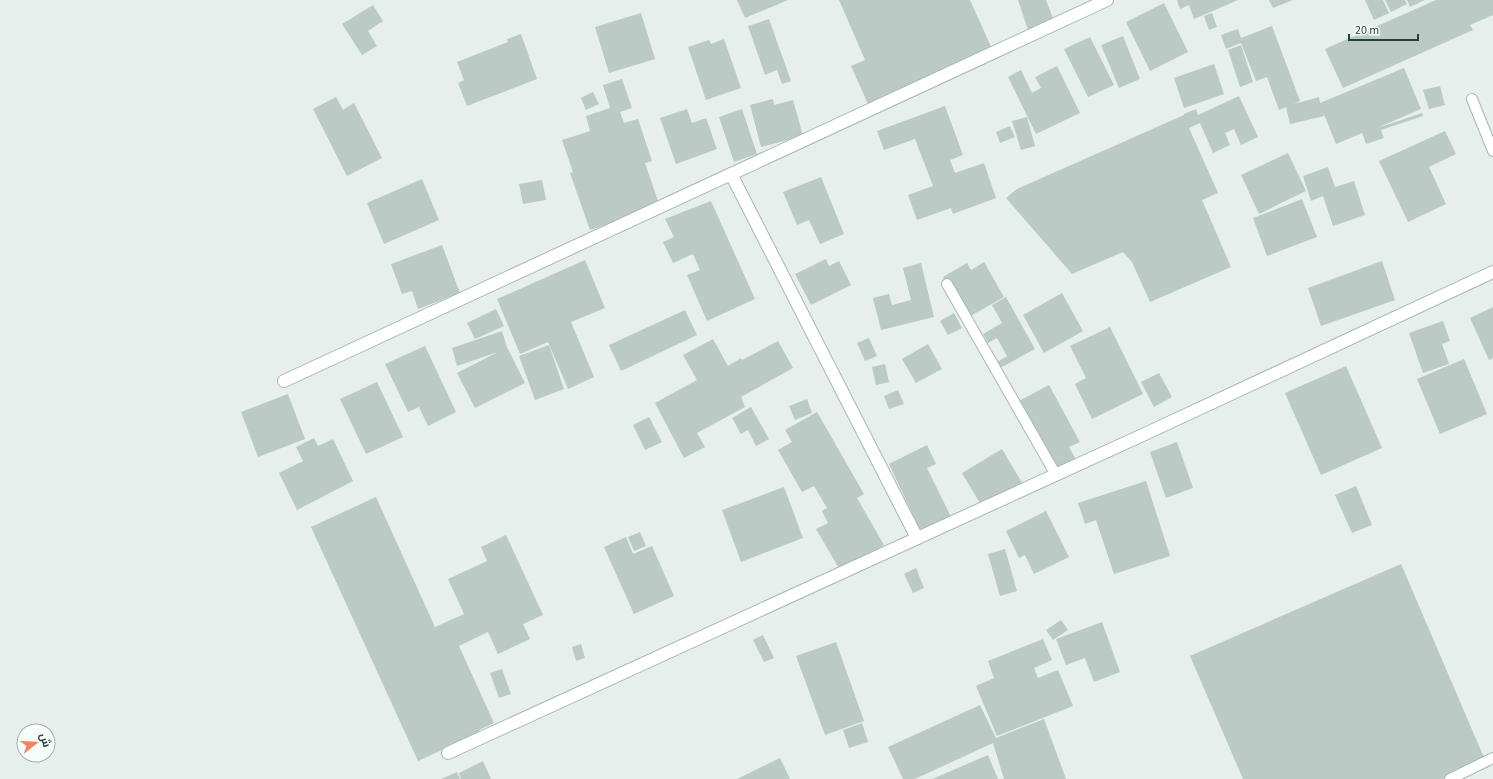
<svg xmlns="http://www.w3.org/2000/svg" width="1493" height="779" viewBox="0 0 1493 779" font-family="'Source Sans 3',Cairo,sans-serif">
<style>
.building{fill:#bbcac4}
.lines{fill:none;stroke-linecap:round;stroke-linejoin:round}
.service-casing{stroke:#a8b8b2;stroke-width:12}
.minor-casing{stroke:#a8b8b2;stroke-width:14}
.service{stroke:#fff;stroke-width:10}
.minor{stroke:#fff;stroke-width:12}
</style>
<rect width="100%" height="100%" fill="#e6efeb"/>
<g class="building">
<polygon points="737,0 788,0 745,18"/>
<polygon points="839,0 970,0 992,49 868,104 851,66 865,60"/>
<polygon points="1018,0 1046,0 1054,21 1028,30"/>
<polygon points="1177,0 1238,0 1194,19 1189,5 1180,9"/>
<polygon points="1269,0 1293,0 1273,8"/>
<polygon points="1365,0 1383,0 1389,13 1374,20"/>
<polygon points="1385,0 1405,0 1407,4 1391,12"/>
<polygon points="1407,0 1425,0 1410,7"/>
<polygon points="1436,0 1493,0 1493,15 1470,25 1473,30 1343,88 1325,49"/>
<polygon points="1164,3 1188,52 1150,71 1126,22"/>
<polygon points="373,5 383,21 368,31 377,46 362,55 342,24"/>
<polygon points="641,13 655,59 609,73 595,27"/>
<polygon points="1212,13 1217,27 1209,30 1204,16"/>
<polygon points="769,19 791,81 782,84 777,70 765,75 748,26"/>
<polygon points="1272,26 1300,101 1294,104 1319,97 1320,103 1404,68 1421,109 1377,128 1422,113 1423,116 1381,130 1384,138 1366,144 1362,133 1336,144 1323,112 1324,116 1290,124 1286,107 1279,110 1267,77 1256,81 1241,43 1226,49 1221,35 1238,29 1241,38"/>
<polygon points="521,34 537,79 467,106 458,83 464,80 457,62 508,42 507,39"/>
<polygon points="1123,36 1140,79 1119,88 1101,45"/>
<polygon points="1090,37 1114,85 1088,97 1064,49"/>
<polygon points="724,39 741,88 706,100 688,47 709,40 711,44"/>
<polygon points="1241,45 1253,82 1240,87 1228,50"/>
<polygon points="1214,64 1224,94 1184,108 1174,78"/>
<polygon points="1057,66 1080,113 1036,134 1008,77 1021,70 1032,93 1041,88 1035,77"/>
<polygon points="622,79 632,108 620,112 624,123 638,119 652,161 645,163 660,207 590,230 570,173 573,172 562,140 590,131 586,116 610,108 603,85"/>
<polygon points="1440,86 1445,105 1429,109 1423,90"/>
<polygon points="593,92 599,104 586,110 581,98"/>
<polygon points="1239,96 1258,137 1241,145 1234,129 1225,133 1230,145 1213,153 1200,123 1189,128 1218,193 1202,200 1231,267 1150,302 1132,262 1123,252 1072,274 1006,198 1017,189 1184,115 1184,114 1196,109 1198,115"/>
<polygon points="336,97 343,110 354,103 382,158 347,176 313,109"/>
<polygon points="773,99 774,105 793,100 803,136 761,147 750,105"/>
<polygon points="945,106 963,155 950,160 955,173 984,163 996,198 953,214 951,208 917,220 908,195 933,186 915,139 884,150 877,131"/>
<polygon points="687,109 692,123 706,118 717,149 676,164 660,118"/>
<polygon points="742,109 757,154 734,162 719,117"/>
<polygon points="1027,117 1035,146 1021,150 1012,121"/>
<polygon points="1010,126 1015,137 1000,143 996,132"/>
<polygon points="1445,131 1456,154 1429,167 1446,204 1408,222 1379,161"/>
<polygon points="1288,153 1306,191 1259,214 1241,175"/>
<polygon points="1328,167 1335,187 1354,181 1365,215 1333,226 1323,196 1311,201 1303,176"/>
<polygon points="821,177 844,234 820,244 809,220 797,225 783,192"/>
<polygon points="422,179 439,220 384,244 367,203"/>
<polygon points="542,180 546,200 523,204 519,184"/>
<polygon points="1302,199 1317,237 1267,256 1253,218"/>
<polygon points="711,201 755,299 707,321 687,275 700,270 693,254 673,263 663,242 674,237 665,219"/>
<polygon points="442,245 460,293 418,309 412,291 402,294 391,264"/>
<polygon points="826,259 829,266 839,261 851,285 811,305 795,274"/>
<polygon points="585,260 605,308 571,322 594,377 568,389 548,342 520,354 497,299"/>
<polygon points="1382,261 1395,300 1321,326 1308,288"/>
<polygon points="984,262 1004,297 967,318 943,277 967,263 971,270"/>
<polygon points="921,263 934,317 881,330 873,298 889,294 892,305 911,300 903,268"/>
<polygon points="1062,293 1083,331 1044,353 1023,315"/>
<polygon points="1006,297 1035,349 1000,368 997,362 1007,356 997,338 988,343 983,334 1002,323 992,305"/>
<polygon points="1493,307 1493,358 1489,360 1470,318"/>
<polygon points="496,309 504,326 475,339 467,323"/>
<polygon points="685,310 697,335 621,371 609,345"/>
<polygon points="954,313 962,328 948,335 940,321"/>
<polygon points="1443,321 1450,341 1442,344 1449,364 1423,373 1409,333"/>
<polygon points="1110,327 1143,394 1092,419 1075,384 1086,378 1070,346"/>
<polygon points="502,331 507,347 525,383 475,408 457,373 498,352 457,366 452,348"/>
<polygon points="869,338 877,356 865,361 857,343"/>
<polygon points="713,339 728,366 741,358 742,360 778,341 793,368 741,397 745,407 697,433 705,447 684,458 655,403 697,380 683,355"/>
<polygon points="928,344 942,369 916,383 902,359"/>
<polygon points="549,345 564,389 535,400 519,356"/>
<polygon points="425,346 456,412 428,426 419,407 408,412 385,364"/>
<polygon points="1464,359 1487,414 1440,434 1417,379"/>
<polygon points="885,364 889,382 876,385 872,367"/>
<polygon points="1346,366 1382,448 1321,475 1285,393"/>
<polygon points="1159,373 1172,397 1154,407 1141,382"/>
<polygon points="377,382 403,437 366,454 340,399"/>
<polygon points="1049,385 1080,442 1069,447 1078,463 1058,474 1013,404"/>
<polygon points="898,390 904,404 889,409 884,396"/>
<polygon points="288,394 305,439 258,457 241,412"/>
<polygon points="807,399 812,413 795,420 789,406"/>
<polygon points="751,407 769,439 756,446 748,430 741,434 732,418"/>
<polygon points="817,412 864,494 857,498 884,545 840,570 816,529 828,523 822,511 827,508 814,486 802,492 778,450 792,442 785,430"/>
<polygon points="649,417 662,442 645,450 633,425"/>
<polygon points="314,438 318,446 333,439 353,481 297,510 279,473 303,461 296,447"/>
<polygon points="1177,442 1193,488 1166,498 1150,452"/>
<polygon points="927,445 936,464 927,468 951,517 921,532 889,464"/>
<polygon points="1002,449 1024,486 984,510 962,473"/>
<polygon points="1146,481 1170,556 1114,574 1096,520 1085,524 1078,503"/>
<polygon points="1356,486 1372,525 1352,533 1335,495"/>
<polygon points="784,487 803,538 741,562 722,510"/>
<polygon points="376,497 435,627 464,614 448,579 487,561 481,547 506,535 543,615 523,624 530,639 498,654 488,632 459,646 494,723 479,730 480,732 418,761 311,527"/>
<polygon points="1046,511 1069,557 1034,574 1025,555 1019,558 1006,531"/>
<polygon points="640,532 646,546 634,551 628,537"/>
<polygon points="626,537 633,554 652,546 674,596 634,614 604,547"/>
<polygon points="1005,549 1017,591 1000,596 988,554"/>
<polygon points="1401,564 1488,767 1460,779 1243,779 1190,656"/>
<polygon points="916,568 924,588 913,593 904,574"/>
<polygon points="1061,620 1068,630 1053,640 1046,630"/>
<polygon points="1102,622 1120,672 1094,682 1085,658 1066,665 1056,639"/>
<polygon points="763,635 774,658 764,662 753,640"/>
<polygon points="1043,639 1052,660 1034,668 1038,678 1058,670 1073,706 997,736 976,686 994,678 988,661"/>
<polygon points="836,642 864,721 825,735 796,656"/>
<polygon points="581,644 585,658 576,661 572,647"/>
<polygon points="502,669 511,694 499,698 490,673"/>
<polygon points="980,705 996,738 1044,719 1066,779 1004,779 993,743 915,779 903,779 888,747"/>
<polygon points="862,723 868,742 849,748 843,730"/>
<polygon points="988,755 998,779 932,779"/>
<polygon points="780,758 790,779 737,779"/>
<polygon points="483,761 491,779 461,779 459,773"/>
<polygon points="457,772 460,779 441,779"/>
</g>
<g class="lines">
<defs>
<g id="service">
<polyline points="1472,99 1493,151"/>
<polyline points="947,284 1056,475"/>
<polyline points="1450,779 1493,758"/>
</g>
<g id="minor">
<polyline points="731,174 917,538"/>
<polyline points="284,381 1107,0"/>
<polyline points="448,753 1147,433 1493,272"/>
</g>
</defs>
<use href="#service" class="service-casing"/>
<use href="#minor" class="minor-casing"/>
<use href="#service" class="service"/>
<use href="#minor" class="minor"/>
</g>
<g transform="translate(36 743) rotate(73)"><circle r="19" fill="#f7fbf9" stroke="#a3b1ad"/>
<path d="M0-3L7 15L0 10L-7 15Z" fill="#f4845f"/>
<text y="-6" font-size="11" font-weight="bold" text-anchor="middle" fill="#24423a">ش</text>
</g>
<path d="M1349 34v6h69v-6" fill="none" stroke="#24423a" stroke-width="2"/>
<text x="1355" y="34" font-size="12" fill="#24423a" stroke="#f7fbf9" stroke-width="3" paint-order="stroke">20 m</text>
</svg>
